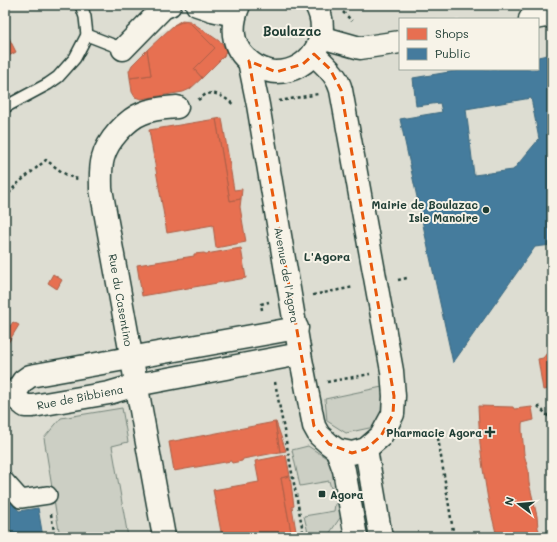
<svg xmlns="http://www.w3.org/2000/svg" width="557" height="542" viewBox="0 0 557 542" font-family="Mali,sans-serif">
<style>
.built{fill:#ddddd2;fill-rule:evenodd}
.green{fill:#cccfc4;stroke:#76867c}
.shops{fill:#e76f51;stroke:#ab6048}
.public{fill:#457b9d;stroke:#3a687e;fill-rule:evenodd}
.lines{fill:none;stroke-linecap:round;stroke-linejoin:round}
.service-casing{stroke:#1f3d34;stroke-width:14}
.pedestrian-casing{stroke:#1f3d34;stroke-width:20}
.minor-casing{stroke:#1f3d34;stroke-width:25}
.path{stroke:#1f3d34;stroke-width:2.5;stroke-dasharray:3 3;stroke-linecap:butt}
.service{stroke:#f7f3e8;stroke-width:11}
.pedestrian{stroke:#f7f3e8;stroke-width:17}
.minor{stroke:#f7f3e8;stroke-width:22}
.marked{fill:none;stroke:#e8590c;stroke-width:3;stroke-dasharray:8 5;stroke-linejoin:round}
.poi-dot{fill:#1f3d34;stroke:#f7f3e8;stroke-width:1.5}
.labels{text-anchor:middle;dominant-baseline:central;stroke-width:4;stroke-linejoin:round;paint-order:stroke}
.poi-label{font-size:11px;font-weight:bold;fill:#1f3d34;stroke:#f7f3e8;text-anchor:end}
.street-label{font-size:11px;fill:#1f3d34;stroke:#f7f3e8}
.neighbourhood-label{font-size:12px;font-weight:bold;fill:#1f3d34;stroke:#f7f3e8}
.quarter-label{font-size:13px;font-weight:bold;fill:#1f3d34;stroke:#f7f3e8}
</style>
<rect width="100%" height="100%" fill="#eeece1"/>
<filter id="ink" filterUnits="userSpaceOnUse"><feTurbulence type="fractalNoise" baseFrequency=".025" numOctaves="2"/><feDisplacementMap in="SourceGraphic" scale="8" xChannelSelector="R" yChannelSelector="G"/><feConvolveMatrix kernelMatrix="1 2 1 2 8 2 1 2 1" color-interpolation-filters="sRGB"/></filter>
<g filter="url(#ink)">
<path class="built" d="M 5,5 L 167,5 L 146,41 L 210,5 L 552,5 L 552,537 L 5,537 ZM 400,19 L 538,19 L 538,69 L 400,69 Z"/>
<g class="green">
<polygon points="382,387 386,406 374,427 346,433 327,421 325,399"/>
<polygon points="122,408 128,442 112,446 128,537 60,537 44,438 61,418"/>
<polygon points="308,446 331,461 340,487 331,488 329,481 300,486 292,450"/>
<polygon points="342,502 344,512 327,537 309,537 304,516 334,511 335,504"/>
</g>
<g class="shops">
<polygon points="182,20 190,21 222,43 226,51 224,56 202,78 194,69 215,48 190,23 182,22 174,25"/>
<polygon points="182,22 190,23 215,48 194,69 202,78 190,89 183,92 141,99 135,97 132,92 130,78 151,75 147,50 174,25"/>
<polygon points="5,30 16,52 5,58"/>
<polygon points="147,50 151,75 130,78 129,71 132,65"/>
<polygon points="222,118 234,190 242,189 241,199 230,201 216,119"/>
<polygon points="216,119 230,201 241,199 240,207 246,242 216,248 213,225 167,233 149,130"/>
<polygon points="241,248 246,278 142,296 137,265 194,256 194,254 204,253 206,254"/>
<polygon points="53,274 62,280 57,289 48,283"/>
<polygon points="13,322 19,325 5,348 5,327 8,329"/>
<polygon points="552,347 552,389 543,390 538,359 543,358"/>
<polygon points="478,406 513,407 514,409 532,407 534,420 522,423 522,431 524,454 528,469 529,483 537,516 538,528 542,537 497,537 488,500 483,469 480,444"/>
<polygon points="275,422 276,422 286,451 280,452"/>
<polygon points="275,422 280,452 243,459 242,461 232,463 231,461 174,471 169,442"/>
<polygon points="286,455 290,476 281,478 292,537 222,537 213,490 259,482 255,461"/>
<polygon points="290,476 294,506 292,507 297,537 292,537 281,478"/>
</g>
<g class="public">
<path d="M 552,54 L 552,245 L 535,247 L 453,363 L 400,119 L 442,112 L 440,103 L 416,106 L 413,78 L 467,69 L 538,69 L 538,57 ZM 531,98 L 539,139 L 513,170 L 474,175 L 466,109 Z"/>
<polygon points="5,494 19,511 38,508 43,537 5,537"/>
</g>
<g class="lines">
<defs>
<g id="service">
<polyline points="81,5 85,17 87,35 123,49"/>
<polyline points="5,107 48,84 58,77 75,58 87,35"/>
</g>
<polyline id="pedestrian" points="5,481 21,499 48,495"/>
<g id="minor">
<polyline points="197,5 212,10 234,15"/>
<path d="M 239,5 C 229,29 232,52 256,66 C 262,69 269,72 276,72 C 311,72 333,35 316,5"/>
<polyline points="530,19 552,15"/>
<polyline points="321,37 360,48 400,42"/>
<polyline points="123,49 163,8 170,5"/>
<path d="M 249,61 L 258,105 L 300,354 L 314,426 L 319,435 L 329,444 L 337,450 L 352,453 L 366,449 L 381,436 L 393,414 L 394,396 L 392,371 L 341,90 C 337,74 324,65 314,54"/>
<polyline points="297,328 30,376 23,381 13,396 25,406 33,406 109,393 136,385 300,354"/>
<polyline points="366,449 381,537"/>
<polyline points="337,450 344,470 356,537"/>
<path d="M 164,537 L 101,189 C 101,180 100,168 103,158 C 107,141 127,119 143,113 C 154,108 166,108 177,107"/>
</g>
</defs>
<use href="#service" class="service-casing"/>
<use href="#pedestrian" class="pedestrian-casing"/>
<use href="#minor" class="minor-casing"/>
<g class="path">
<polyline points="343,12 352,21"/>
<path d="M 198,100 C 201,98 204,95 207,94 C 216,91 227,99 234,105"/>
<polyline points="279,101 318,94"/>
<path d="M 5,198 L 17,184 L 46,160 C 56,167 67,178 79,179"/>
<polyline points="398,280 407,278"/>
<polyline points="313,295 354,287"/>
<polyline points="262,310 261,304 269,302"/>
<polyline points="275,382 304,537"/>
<polyline points="327,382 370,374"/>
<polyline points="538,406 552,420"/>
<polyline points="438,438 454,537"/>
<polyline points="51,514 55,537"/>
</g>
<use href="#service" class="service"/>
<use href="#pedestrian" class="pedestrian"/>
<use href="#minor" class="minor"/>
</g>
</g>
<path class="marked" d="M 314,54 L 330,69 L 341,90 L 394,396 L 393,414 L 381,436 L 366,449 L 352,453 L 329,444 L 314,426 L 249,61 L 276,72 L 303,64 Z"/>
<g class="poi-dot">
<circle cx="486" cy="210" r="4"/>
<path d="M488 426h4v4h4v4h-4v4h-4v-4h-4v-4h4z"/>
<rect x="318" y="490" width="8" height="8" rx="2"/>
</g>
<g class="labels">
<g class="poi-label">
<text x="478" y="204">Mairie de Boulazac<tspan x="478" dy="13">Isle Manoire</tspan></text>
<text x="482" y="432">Pharmacie Agora</text>
<text x="330" y="494" text-anchor="start">Agora</text>
</g>
<g class="street-label">
<text transform="translate(287 275) rotate(80)">Avenue de l'Agora</text>
<text transform="translate(121 300) rotate(80)">Rue du Casentino</text>
<text transform="translate(80 397) rotate(-11)">Rue de Bibbiena</text>
</g>
<g class="neighbourhood-label">
<text x="327" y="256">L'Agora</text>
</g>
<g class="quarter-label">
<text x="292" y="30">Boulazac</text>
</g>
</g>
<rect width="557" height="542" fill="none" stroke="#f7f3e8" stroke-width="20"/>
<rect x="10" y="10" width="537" height="522" fill="none" stroke="#1f3d34" stroke-width="1.5" filter="url(#ink)"/>
<rect x="399" y="18" width="140" height="52" fill="#f7f3e8" stroke="#a1aaa0"/>
<rect x="407" y="28" width="20" height="12" fill="#e76f51" stroke="#a1aaa0"/>
<text x="435" y="38" font-size="12" fill="#1f3d34">Shops</text>
<rect x="407" y="48" width="20" height="12" fill="#457b9d" stroke="#a1aaa0"/>
<text x="435" y="58" font-size="12" fill="#1f3d34">Public</text>
<g transform="translate(519 504) rotate(286)" stroke="#f7f3e8" stroke-width="3" paint-order="stroke">
<path d="M0-3L7 15L0 10L-7 15Z" fill="#1f3d34"/>
<text y="-6" font-size="11" font-weight="bold" text-anchor="middle" fill="#1f3d34">N</text>
</g>
</svg>
